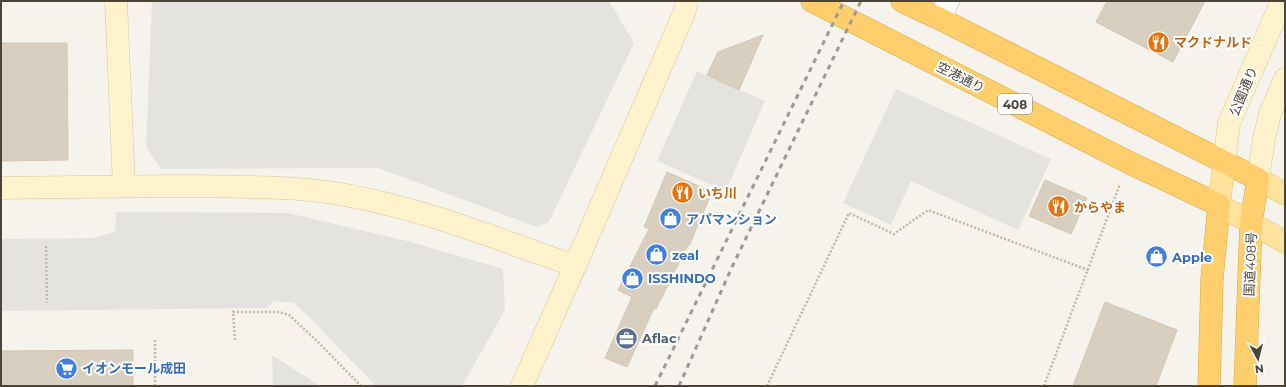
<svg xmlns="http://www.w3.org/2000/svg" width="1286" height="387" viewBox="0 0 1286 387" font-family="Montserrat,'Noto Sans JP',sans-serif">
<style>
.parking{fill:#e5e3e0}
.building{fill:#d8cfc1;stroke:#d3c7b4}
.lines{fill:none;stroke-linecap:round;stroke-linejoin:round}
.street-casing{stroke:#c2bbae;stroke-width:23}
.secondary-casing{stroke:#d6c79b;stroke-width:23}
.primary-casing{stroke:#e6c16a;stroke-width:23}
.highway-casing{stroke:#e0a43c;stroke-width:23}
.path{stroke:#c4b79f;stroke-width:2.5;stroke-dasharray:2 2;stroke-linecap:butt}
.street{stroke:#fff;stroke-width:22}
.secondary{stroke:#fff3cd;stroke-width:22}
.primary{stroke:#ffe39c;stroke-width:22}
.highway{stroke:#ffcf6e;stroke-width:22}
.rail{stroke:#9a9a9a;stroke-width:3;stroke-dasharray:5 5;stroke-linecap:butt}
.labels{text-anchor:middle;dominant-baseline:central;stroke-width:4;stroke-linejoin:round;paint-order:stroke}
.shield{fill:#fff;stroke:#817c74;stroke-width:1}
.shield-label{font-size:12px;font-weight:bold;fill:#4b4439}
.food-label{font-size:13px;font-weight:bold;fill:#c56008;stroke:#fff;text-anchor:start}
.street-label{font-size:13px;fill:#4b4439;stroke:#fff}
.shop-label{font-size:13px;font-weight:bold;fill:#366cbe;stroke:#fff;text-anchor:start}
.service-label{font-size:13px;font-weight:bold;fill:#4e5e75;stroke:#fff;text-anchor:start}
</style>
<rect width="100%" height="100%" fill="#f6f3ec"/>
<g class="parking">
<polygon points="152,1 609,1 634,43 549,222 537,227 378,168 161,169 146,147"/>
<polygon points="697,71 765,101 726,191 657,161"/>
<polygon points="896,89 1051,159 1018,230 911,181 891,225 843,203"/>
<polygon points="116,212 288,213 411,242 503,269 505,310 462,386 376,386 310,318 294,303 274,301 266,308 1,311 1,239 93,238 115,232"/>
<polygon points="272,354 272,355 320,386 273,386"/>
</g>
<g class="building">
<polygon points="1107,1 1205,1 1173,62 1096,22"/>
<polygon points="763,35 739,90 707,75 718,52"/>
<polygon points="1,43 67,43 68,160 1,161"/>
<polygon points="667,172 712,192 689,246 688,245 656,309 654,308 627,367 605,358 632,297 618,290 649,229 644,227"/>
<polygon points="1045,180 1087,198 1071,234 1029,216"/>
<polygon points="1105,302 1177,330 1156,386 1073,386"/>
<polygon points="133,350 133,386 1,386 1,351"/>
</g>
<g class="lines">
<defs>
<polyline id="street" points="940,19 948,1"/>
<g id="secondary">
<polyline points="116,1 124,186"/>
<polyline points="1224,163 1229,123 1282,1"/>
<polyline points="1258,179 1264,139 1270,114 1285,79"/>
<path d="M 1,188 C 65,187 130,186 194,186 C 238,187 283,186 327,192 C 412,204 494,238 575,266"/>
<polyline points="522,386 575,266 684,13 687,1"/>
</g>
<g id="primary">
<polyline points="1224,163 1219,205 1285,242"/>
<polyline points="1258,179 1285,194"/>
</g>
<g id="highway">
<polyline points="812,1 1128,162 1219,205 1212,279 1209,386"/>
<polyline points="902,1 940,19 1258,179 1251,223 1245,386"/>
</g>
</defs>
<use href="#street" class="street-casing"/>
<use href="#secondary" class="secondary-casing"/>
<use href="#primary" class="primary-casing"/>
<use href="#highway" class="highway-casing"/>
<g class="path">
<polyline points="46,246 47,303"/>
<polyline points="155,340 155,386"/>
<polyline points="235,340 233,312 279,312 289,315 318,342 361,386"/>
<polyline points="767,386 849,213 894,234 928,210 1088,270"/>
<polyline points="1044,386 1120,184"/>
</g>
<use href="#street" class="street"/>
<use href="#secondary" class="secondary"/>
<use href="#primary" class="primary"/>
<use href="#highway" class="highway"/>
<g class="rail">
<polyline points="655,386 844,1"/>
<polyline points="679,386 732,267 861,1"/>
</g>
</g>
<defs>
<symbol id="restaurant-disc" viewBox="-11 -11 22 22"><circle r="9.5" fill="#e8710a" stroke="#fff"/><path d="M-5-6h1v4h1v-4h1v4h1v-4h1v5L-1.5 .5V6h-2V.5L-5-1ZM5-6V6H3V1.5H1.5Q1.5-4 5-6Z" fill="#fff"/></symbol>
<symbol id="shop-disc" viewBox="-11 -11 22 22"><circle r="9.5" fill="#3f7fe0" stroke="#fff"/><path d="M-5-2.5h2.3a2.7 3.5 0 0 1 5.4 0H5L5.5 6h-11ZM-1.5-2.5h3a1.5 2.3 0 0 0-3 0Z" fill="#fff"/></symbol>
<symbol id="office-disc" viewBox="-11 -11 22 22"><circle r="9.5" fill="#5c6f8a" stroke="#fff"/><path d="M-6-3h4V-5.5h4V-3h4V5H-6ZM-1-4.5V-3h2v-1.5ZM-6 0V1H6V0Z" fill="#fff"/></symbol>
<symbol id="supermarket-disc" viewBox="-11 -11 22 22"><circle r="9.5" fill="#3f7fe0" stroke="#fff"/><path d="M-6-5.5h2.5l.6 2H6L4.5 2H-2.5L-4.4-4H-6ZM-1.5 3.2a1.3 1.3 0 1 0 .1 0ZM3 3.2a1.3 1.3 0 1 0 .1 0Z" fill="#fff"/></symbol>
</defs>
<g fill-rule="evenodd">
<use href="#restaurant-disc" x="1146" y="30" width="25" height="25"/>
<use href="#restaurant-disc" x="670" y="180" width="25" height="25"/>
<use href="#restaurant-disc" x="1046" y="194" width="25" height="25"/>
<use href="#shop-disc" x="658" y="206" width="25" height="25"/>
<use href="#shop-disc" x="644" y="242" width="25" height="25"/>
<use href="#shop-disc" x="1144" y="244" width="25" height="25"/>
<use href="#shop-disc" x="620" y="266" width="25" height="25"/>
<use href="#office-disc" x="614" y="326" width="25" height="25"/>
<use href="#supermarket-disc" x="54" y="356" width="25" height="25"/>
</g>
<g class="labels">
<rect class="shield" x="998" y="94" width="34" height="20" rx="3"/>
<g class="shield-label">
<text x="1015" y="104">408</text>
</g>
<g class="food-label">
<text x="1174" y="42">マクドナルド</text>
<text x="698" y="193">いち川</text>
<text x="1074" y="207">からやま</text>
</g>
<g class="street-label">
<text transform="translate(961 77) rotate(27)">空港通り</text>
<text transform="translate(1243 91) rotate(-67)">公園通り</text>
<text transform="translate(1250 264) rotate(-88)">国道408号</text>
</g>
<g class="shop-label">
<text x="686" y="219">アパマンション</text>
<text x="672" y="255">zeal</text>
<text x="1172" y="257">Apple</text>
<text x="648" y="278">ISSHINDO</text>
<text x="82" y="368">イオンモール成田</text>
</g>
<g class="service-label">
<text x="642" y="338">Aflac</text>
</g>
</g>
<rect width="1286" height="387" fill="none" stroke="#4b4439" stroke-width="4"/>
<g transform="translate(1258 359) rotate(173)" stroke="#ffffff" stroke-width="3" paint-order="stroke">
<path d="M0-3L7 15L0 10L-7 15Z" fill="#4b4439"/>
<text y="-6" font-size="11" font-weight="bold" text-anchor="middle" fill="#4b4439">N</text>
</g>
</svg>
